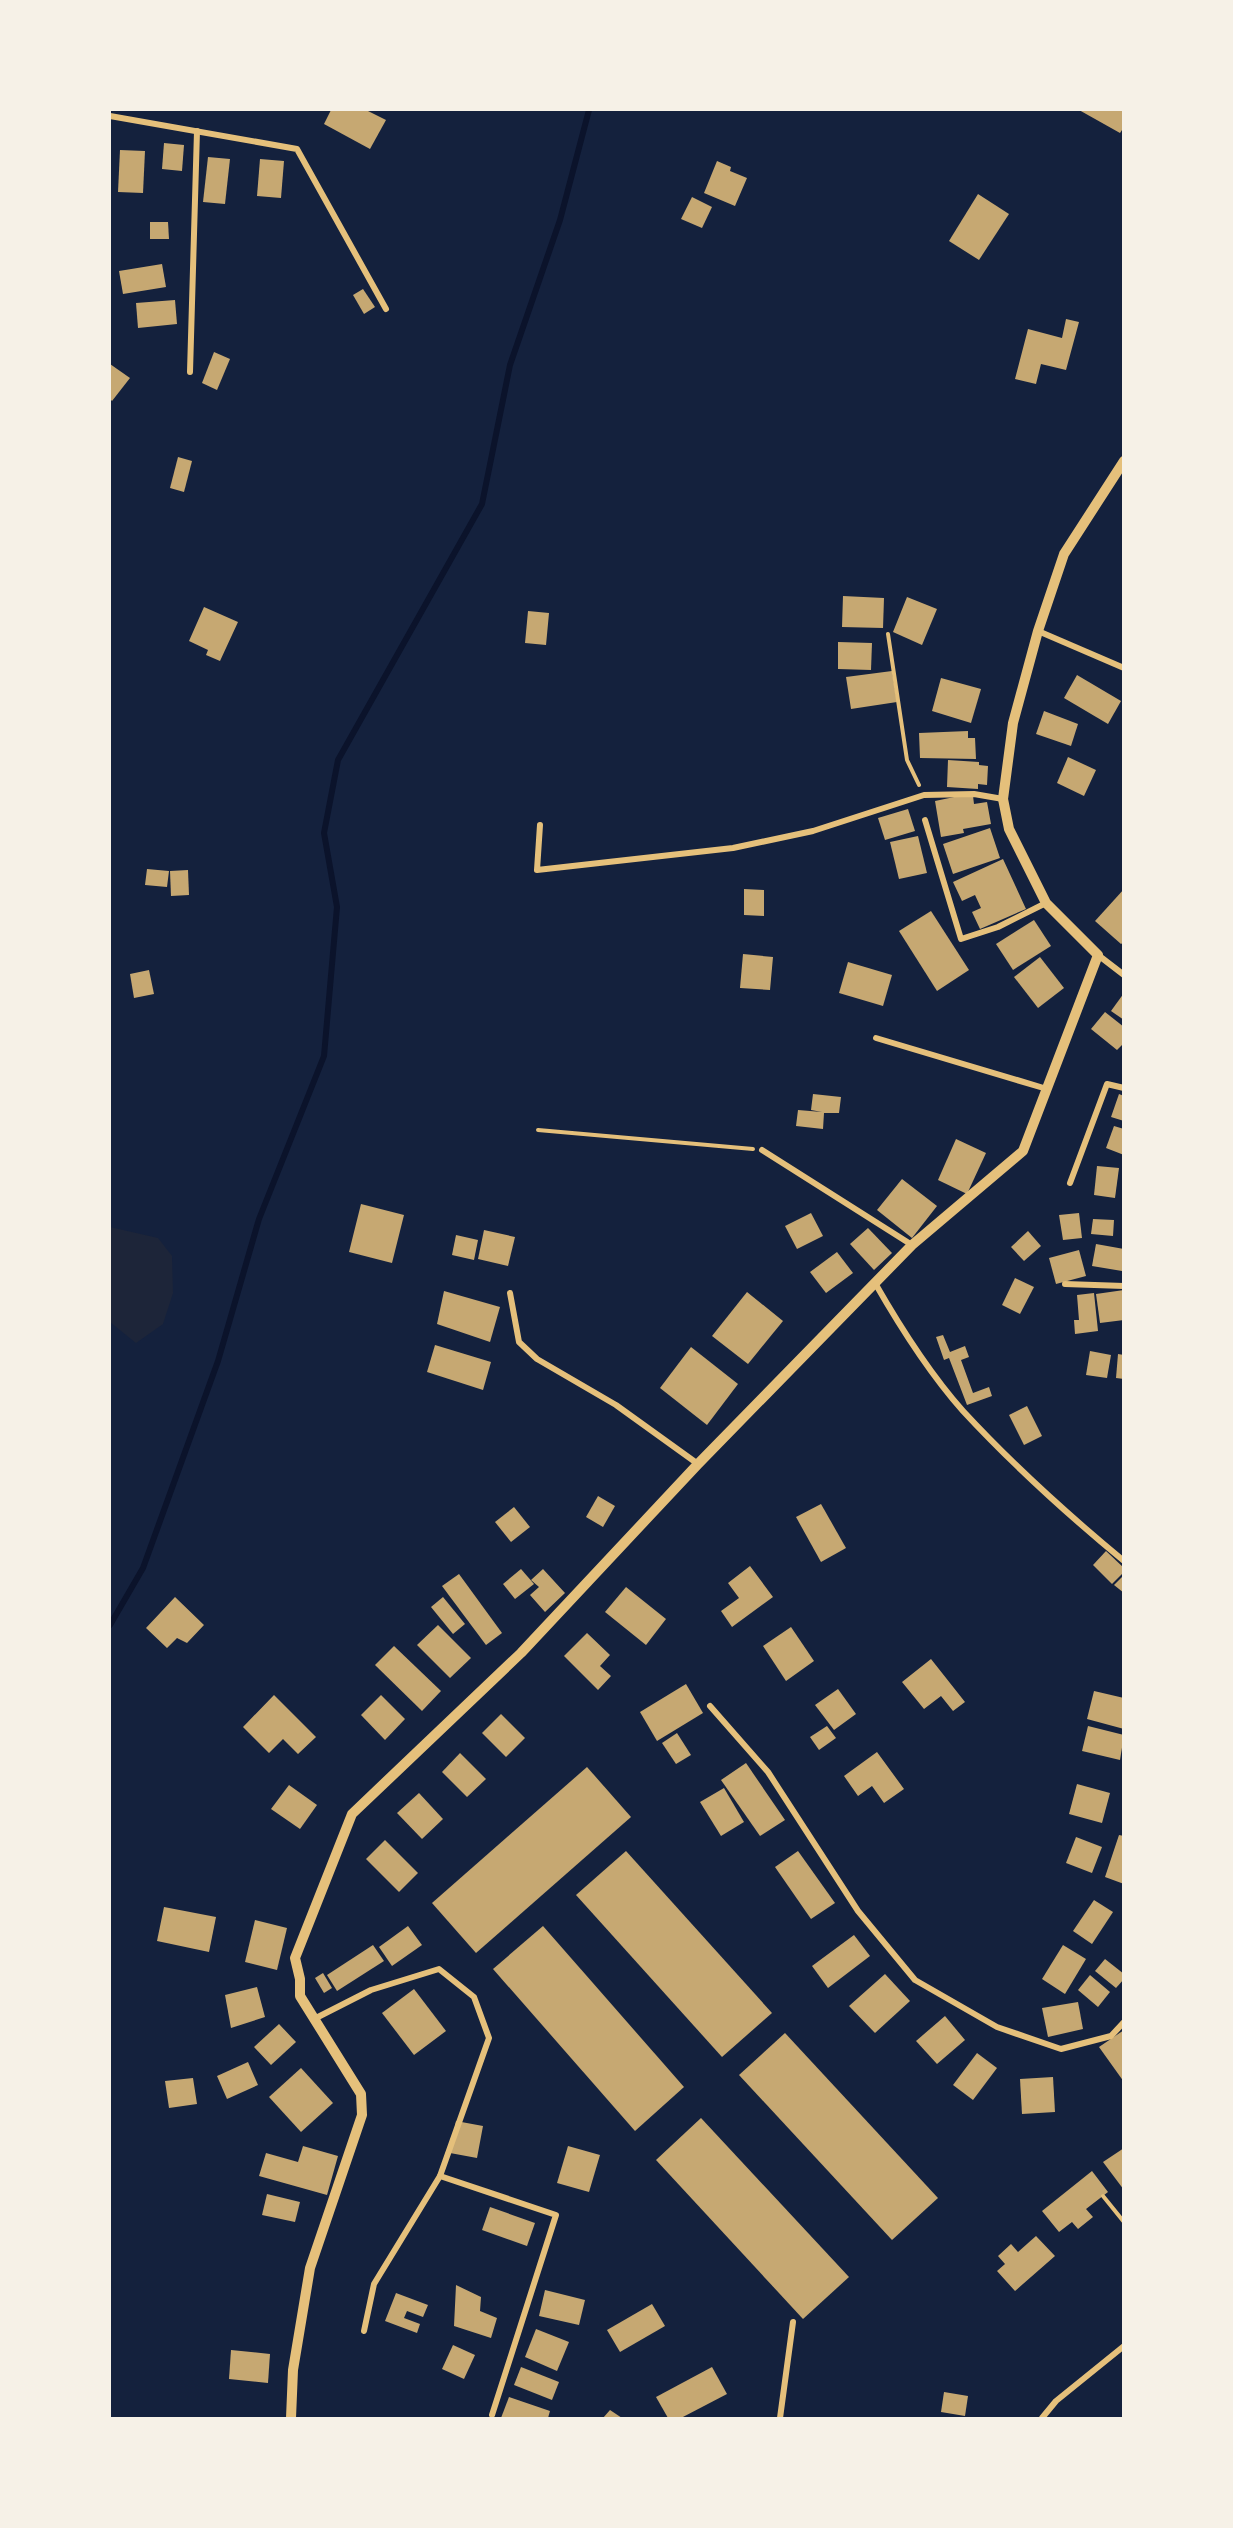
<svg xmlns="http://www.w3.org/2000/svg" width="1233" height="2528" viewBox="0 0 1233 2528" font-family="'Source Sans 3',sans-serif">
<style>
.green{fill:#1d2539}
.lines{fill:none;stroke-linecap:round;stroke-linejoin:round}
.stream{stroke:#0b132b;stroke-width:6}
.building{fill:#c6a872}
.path{stroke:#e5c07b;stroke-width:4}
.minor{stroke:#e5c07b;stroke-width:6}
.tertiary{stroke:#e5c07b;stroke-width:10}
</style>
<rect width="100%" height="100%" fill="#14213d"/>
<polygon class="green" points="110,1227 158,1238 172,1256 173,1293 163,1324 136,1343 110,1322"/>
<g class="lines">
<polyline class="stream" points="110,1625 143,1568 218,1361 259,1219 324,1056 337,907 324,833 338,760 482,504 510,365 560,220 589,110"/>
</g>
<g class="building">
<polygon points="331,110 366,110 386,120 370,149 324,124"/>
<polygon points="1079,110 1124,110 1124,127 1120,133"/>
<polygon points="164,143 184,145 182,171 162,169"/>
<polygon points="120,150 145,151 143,193 118,192"/>
<polygon points="208,157 230,159 225,204 203,202"/>
<polygon points="260,159 284,161 281,198 257,196"/>
<polygon points="717,161 731,167 730,171 747,178 735,206 704,193"/>
<polygon points="978,194 1009,214 979,260 949,241"/>
<polygon points="692,197 712,207 702,228 681,219"/>
<polygon points="150,222 168,222 169,239 150,239"/>
<polygon points="162,264 166,287 123,294 119,271"/>
<polygon points="363,289 375,307 364,314 353,295"/>
<polygon points="175,300 177,324 138,328 136,303"/>
<polygon points="1066,319 1079,322 1066,370 1041,364 1036,384 1015,379 1028,329 1062,338"/>
<polygon points="214,352 230,359 217,390 202,383"/>
<polygon points="110,364 130,378 112,401 110,399"/>
<polygon points="178,457 192,461 184,492 170,488"/>
<polygon points="843,596 884,598 883,628 842,627"/>
<polygon points="907,597 937,609 922,645 893,632"/>
<polygon points="204,607 238,622 220,661 206,655 208,650 189,641"/>
<polygon points="528,611 549,613 546,645 525,643"/>
<polygon points="838,642 872,643 871,670 838,669"/>
<polygon points="892,671 897,702 851,709 846,677"/>
<polygon points="1077,675 1121,701 1108,724 1064,698"/>
<polygon points="941,678 981,689 971,723 932,711"/>
<polygon points="1044,711 1078,724 1071,746 1036,734"/>
<polygon points="968,731 968,738 975,738 976,759 920,758 919,733"/>
<polygon points="1068,757 1096,770 1084,796 1057,783"/>
<polygon points="948,760 979,762 979,765 988,766 987,785 978,784 978,789 947,787"/>
<polygon points="959,796 973,796 974,804 987,802 991,824 963,829 964,833 941,837 935,801"/>
<polygon points="908,809 915,831 885,840 878,818"/>
<polygon points="990,828 1000,858 953,874 943,844"/>
<polygon points="918,836 927,873 899,879 890,842"/>
<polygon points="1003,859 1026,909 980,929 972,912 981,908 975,895 962,901 953,882"/>
<polygon points="147,869 169,871 167,887 145,885"/>
<polygon points="188,870 189,895 171,896 170,871"/>
<polygon points="744,889 764,890 764,916 744,915"/>
<polygon points="1124,889 1124,942 1121,944 1095,921"/>
<polygon points="931,911 969,970 937,991 899,931"/>
<polygon points="1034,920 1051,946 1013,970 996,944"/>
<polygon points="743,954 773,957 770,990 740,988"/>
<polygon points="1040,957 1064,988 1038,1008 1014,977"/>
<polygon points="848,962 892,975 883,1006 839,993"/>
<polygon points="149,970 154,994 134,998 130,974"/>
<polygon points="1124,993 1124,1020 1111,1011"/>
<polygon points="1105,1012 1124,1027 1124,1043 1117,1050 1091,1029"/>
<polygon points="813,1094 841,1097 839,1113 824,1113 823,1129 796,1126 798,1110 822,1112 811,1110"/>
<polygon points="1119,1094 1124,1096 1124,1121 1111,1117"/>
<polygon points="1114,1126 1124,1129 1124,1155 1106,1148"/>
<polygon points="956,1139 986,1153 967,1194 938,1180"/>
<polygon points="1097,1166 1119,1168 1115,1198 1094,1195"/>
<polygon points="902,1179 937,1206 912,1238 877,1210"/>
<polygon points="361,1204 404,1215 392,1263 349,1252"/>
<polygon points="811,1213 823,1236 797,1249 785,1226"/>
<polygon points="1079,1213 1082,1238 1063,1240 1059,1215"/>
<polygon points="1093,1219 1114,1220 1113,1236 1091,1234"/>
<polygon points="868,1228 892,1253 874,1270 850,1244"/>
<polygon points="484,1230 515,1237 508,1266 478,1259"/>
<polygon points="1028,1231 1041,1246 1024,1261 1011,1247"/>
<polygon points="456,1235 478,1240 474,1260 452,1255"/>
<polygon points="1096,1244 1124,1249 1122,1271 1092,1266"/>
<polygon points="1079,1250 1086,1276 1056,1284 1049,1258"/>
<polygon points="837,1252 853,1273 826,1293 810,1272"/>
<polygon points="1015,1278 1034,1287 1020,1314 1002,1305"/>
<polygon points="1124,1290 1124,1320 1100,1323 1096,1294"/>
<polygon points="444,1291 500,1307 490,1342 437,1324"/>
<polygon points="747,1292 783,1321 748,1364 712,1336"/>
<polygon points="1094,1293 1098,1331 1075,1334 1074,1320 1079,1320 1077,1295"/>
<polygon points="943,1335 950,1352 965,1346 969,1357 961,1360 973,1393 989,1387 992,1396 967,1405 949,1358 944,1360 936,1337"/>
<polygon points="435,1345 491,1362 483,1390 427,1372"/>
<polygon points="691,1347 738,1384 707,1425 660,1388"/>
<polygon points="1090,1351 1111,1355 1107,1378 1086,1375"/>
<polygon points="1118,1354 1124,1355 1124,1379 1116,1378"/>
<polygon points="1027,1406 1042,1436 1024,1445 1009,1415"/>
<polygon points="598,1496 615,1506 603,1527 586,1517"/>
<polygon points="821,1504 846,1548 821,1562 796,1517"/>
<polygon points="514,1507 530,1527 511,1542 495,1522"/>
<polygon points="1106,1551 1124,1568 1124,1572 1112,1584 1093,1565"/>
<polygon points="750,1566 773,1597 732,1627 721,1611 739,1598 728,1583"/>
<polygon points="521,1569 534,1584 515,1599 503,1584"/>
<polygon points="543,1569 565,1593 545,1612 530,1595 539,1587 531,1580"/>
<polygon points="459,1574 502,1633 486,1645 442,1586"/>
<polygon points="1124,1575 1124,1593 1114,1585"/>
<polygon points="626,1587 666,1619 646,1645 605,1612"/>
<polygon points="175,1597 204,1625 187,1643 177,1638 167,1648 146,1628"/>
<polygon points="443,1597 465,1624 453,1634 431,1607"/>
<polygon points="438,1625 471,1658 450,1678 417,1645"/>
<polygon points="791,1627 814,1661 786,1681 763,1646"/>
<polygon points="587,1633 610,1655 600,1666 611,1676 598,1690 564,1656"/>
<polygon points="394,1646 441,1691 422,1711 375,1665"/>
<polygon points="931,1659 965,1702 953,1711 941,1696 924,1709 902,1682"/>
<polygon points="686,1684 703,1713 657,1741 640,1712"/>
<polygon points="838,1689 856,1714 834,1730 815,1705"/>
<polygon points="1094,1691 1124,1698 1124,1729 1087,1719"/>
<polygon points="274,1695 316,1737 298,1754 283,1739 269,1753 243,1727"/>
<polygon points="381,1695 405,1719 385,1740 361,1715"/>
<polygon points="501,1714 525,1738 506,1757 482,1733"/>
<polygon points="827,1726 836,1738 819,1750 810,1737"/>
<polygon points="1088,1726 1124,1735 1120,1760 1082,1751"/>
<polygon points="677,1733 691,1755 676,1764 662,1743"/>
<polygon points="877,1752 904,1789 884,1803 872,1786 858,1796 844,1776"/>
<polygon points="460,1753 486,1779 467,1797 442,1772"/>
<polygon points="746,1763 785,1820 760,1836 721,1780"/>
<polygon points="587,1767 631,1817 476,1953 432,1903"/>
<polygon points="1077,1784 1110,1793 1102,1823 1069,1814"/>
<polygon points="289,1785 317,1805 300,1829 271,1809"/>
<polygon points="724,1788 744,1822 721,1836 700,1802"/>
<polygon points="419,1793 443,1819 422,1839 397,1813"/>
<polygon points="1119,1835 1124,1836 1124,1884 1105,1877"/>
<polygon points="1076,1837 1102,1847 1092,1873 1066,1863"/>
<polygon points="385,1840 418,1873 399,1892 366,1859"/>
<polygon points="626,1851 772,2013 722,2057 576,1895"/>
<polygon points="798,1851 835,1903 811,1919 775,1867"/>
<polygon points="1094,1900 1113,1912 1092,1944 1073,1931"/>
<polygon points="164,1907 216,1917 209,1952 157,1941"/>
<polygon points="255,1920 287,1928 277,1970 245,1962"/>
<polygon points="408,1926 422,1945 392,1966 379,1947"/>
<polygon points="543,1926 684,2087 635,2131 493,1969"/>
<polygon points="854,1935 870,1956 828,1988 812,1966"/>
<polygon points="373,1945 384,1961 337,1991 327,1975"/>
<polygon points="1063,1945 1086,1959 1065,1994 1042,1979"/>
<polygon points="1105,1959 1124,1974 1124,1979 1116,1988 1095,1971"/>
<polygon points="323,1973 332,1988 324,1993 315,1978"/>
<polygon points="885,1974 910,2001 875,2033 849,2006"/>
<polygon points="1090,1975 1110,1992 1098,2007 1078,1990"/>
<polygon points="257,1987 265,2017 231,2028 225,1995"/>
<polygon points="414,1989 446,2031 414,2055 382,2013"/>
<polygon points="1078,2002 1083,2029 1048,2037 1042,2008"/>
<polygon points="945,2016 965,2040 937,2064 916,2041"/>
<polygon points="279,2024 296,2042 271,2065 254,2047"/>
<polygon points="1124,2030 1124,2082 1099,2047"/>
<polygon points="785,2033 938,2198 892,2240 739,2075"/>
<polygon points="977,2053 997,2068 973,2100 953,2085"/>
<polygon points="248,2062 258,2085 227,2099 217,2076"/>
<polygon points="301,2068 333,2103 301,2132 269,2097"/>
<polygon points="1053,2077 1055,2112 1022,2114 1020,2079"/>
<polygon points="193,2078 197,2104 169,2108 165,2081"/>
<polygon points="701,2118 849,2277 803,2319 656,2160"/>
<polygon points="456,2121 483,2126 477,2158 450,2153"/>
<polygon points="303,2146 338,2156 327,2195 259,2176 266,2153 298,2162"/>
<polygon points="568,2146 600,2155 589,2192 557,2183"/>
<polygon points="1124,2148 1124,2190 1103,2162"/>
<polygon points="1092,2171 1108,2192 1086,2209 1093,2217 1078,2229 1072,2222 1059,2232 1042,2211"/>
<polygon points="267,2194 300,2202 295,2222 262,2215"/>
<polygon points="490,2207 535,2223 527,2246 482,2230"/>
<polygon points="1036,2236 1055,2256 1015,2291 997,2271 1005,2264 998,2256 1011,2244 1018,2252"/>
<polygon points="456,2285 481,2297 480,2311 497,2318 491,2338 454,2326"/>
<polygon points="545,2290 585,2300 579,2325 539,2316"/>
<polygon points="396,2293 428,2305 423,2317 407,2311 404,2318 420,2324 417,2333 385,2321"/>
<polygon points="652,2304 665,2326 620,2352 607,2330"/>
<polygon points="536,2329 569,2342 557,2371 525,2357"/>
<polygon points="453,2345 475,2355 464,2379 442,2369"/>
<polygon points="231,2350 270,2354 268,2383 229,2379"/>
<polygon points="521,2367 559,2382 552,2400 514,2385"/>
<polygon points="712,2367 727,2394 681,2418 668,2418 656,2397"/>
<polygon points="944,2392 968,2396 965,2416 941,2412"/>
<polygon points="509,2397 550,2411 548,2418 501,2418"/>
<polygon points="610,2410 622,2418 603,2418"/>
</g>
<g class="lines">
<g class="path">
<polyline points="888,634 907,760 919,785"/>
<polyline points="538,1130 753,1149"/>
<polyline points="1103,2196 1124,2222"/>
</g>
<g class="minor">
<polyline points="110,116 297,149 386,309"/>
<polyline points="190,372 197,131"/>
<polyline points="1038,631 1124,668"/>
<polyline points="925,820 961,939 998,927 1046,903"/>
<polyline points="540,825 537,870 733,848 813,831 924,795 974,794 1003,799"/>
<polyline points="1098,955 1124,975"/>
<polyline points="876,1038 1047,1089"/>
<polyline points="762,1150 912,1245"/>
<polyline points="1070,1183 1107,1084 1124,1088"/>
<path d="M 875,1283 C 899,1325 931,1375 963,1411 C 1013,1465 1067,1514 1124,1561"/>
<polyline points="1065,1284 1124,1286"/>
<polyline points="510,1293 519,1342 537,1359 616,1405 698,1464"/>
<polyline points="710,1706 768,1772 858,1911 915,1980 997,2027 1061,2049 1111,2036 1124,2022"/>
<polyline points="314,2019 371,1990 439,1969 474,1997 489,2038 440,2176 374,2284 364,2331"/>
<polyline points="440,2176 556,2215 492,2415"/>
<polyline points="780,2418 793,2322"/>
<polyline points="1042,2418 1056,2401 1124,2346"/>
</g>
<polyline class="tertiary" points="291,2418 293,2370 310,2268 362,2115 361,2094 300,1996 300,1979 295,1958 352,1814 521,1653 698,1464 912,1245 1023,1151 1098,955 1046,903 1009,829 1003,799 1013,723 1038,631 1064,554 1124,461"/>
</g>
<rect width="1233" height="2528" fill="none" stroke="#f6f1e7" stroke-width="222"/>
</svg>
